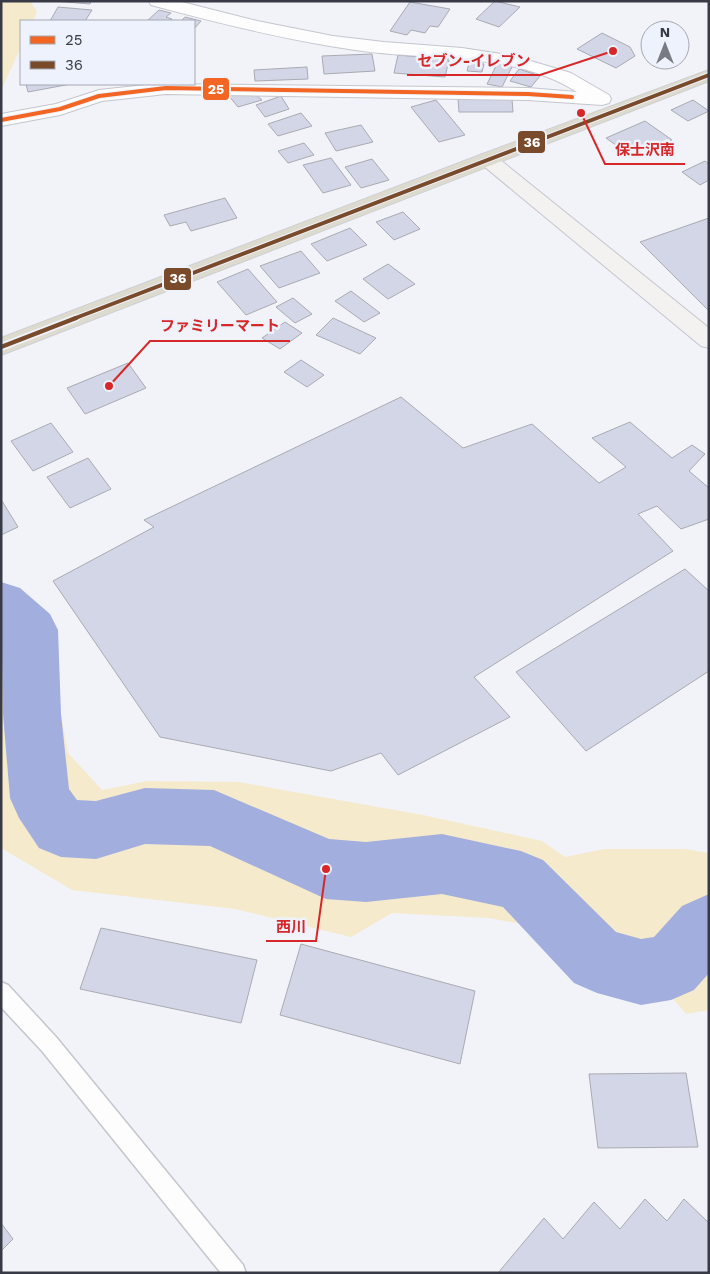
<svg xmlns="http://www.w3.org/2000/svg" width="710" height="1274" viewBox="0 0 710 1274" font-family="'Work Sans','Noto Sans JP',sans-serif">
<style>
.green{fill:#f5eacc}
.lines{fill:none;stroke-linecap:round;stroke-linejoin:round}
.river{fill:#a2aede;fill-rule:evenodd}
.building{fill:#d2d6e6;stroke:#a9abb2}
.lane-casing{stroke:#c4c6ce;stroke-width:3}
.street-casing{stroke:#c4c6ce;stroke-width:2}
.secondary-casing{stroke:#c4c6ce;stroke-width:2}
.highway-casing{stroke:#cfd0d4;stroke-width:2}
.lane{fill:#fdfdfe;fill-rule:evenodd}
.street{fill:#fdfdfe;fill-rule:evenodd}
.secondary{fill:#f4f2f0;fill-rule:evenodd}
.highway{fill:#dddace;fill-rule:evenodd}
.bus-1-casing{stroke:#eef2fc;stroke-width:6}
.bus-2-far1-casing{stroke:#eef2fc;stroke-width:6}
.bus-2-casing{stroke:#eef2fc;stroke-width:8}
.bus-1{stroke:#f26522;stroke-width:4}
.bus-2-far1{stroke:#7a4b2a;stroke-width:4}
.bus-2{stroke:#7a4b2a;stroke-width:4.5}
.leader{fill:none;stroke:#d62828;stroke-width:2}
.callout-dot{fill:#d62828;stroke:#eef2fc;stroke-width:2}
.callout-label{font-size:15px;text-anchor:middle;font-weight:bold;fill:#d62828;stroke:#eef2fc;stroke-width:5;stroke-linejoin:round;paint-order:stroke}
.line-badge{stroke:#eef2fc;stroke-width:2}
.badge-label{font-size:14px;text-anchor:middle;font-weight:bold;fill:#fff}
</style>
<rect width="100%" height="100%" fill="#f2f3f8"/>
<g class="green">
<polygon points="1,1 30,1 37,12 33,21 21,21 21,47 1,91"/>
<polygon points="1,614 61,714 68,753 102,790 147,781 238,782 423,815 542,841 565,857 604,849 685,849 709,853 709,1010 686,1014 624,943 489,918 392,913 351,937 235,909 72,890 1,848"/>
</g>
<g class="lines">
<polygon class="river" points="1,582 20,588 50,614 58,630 61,714 69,789 77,800 96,801 145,788 214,790 329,839 366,842 442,834 521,851 543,860 616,932 641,939 654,937 682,906 709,894 709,973 694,990 671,1000 641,1005 597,993 574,983 503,907 442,894 366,902 326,899 210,846 145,844 96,859 61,857 39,848 19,818 10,798 3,714"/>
</g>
<g class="building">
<polygon points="54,1 91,1 90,4"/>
<polygon points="495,1 520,7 499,27 476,19"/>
<polygon points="410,2 450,9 438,27 430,26 425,33 411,30 407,35 390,31"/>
<polygon points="58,7 92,10 85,21 50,21"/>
<polygon points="159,10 171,13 166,17 172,19 170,21 147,21"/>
<polygon points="185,17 201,21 194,29 194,21 181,21"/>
<polygon points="602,33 630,47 635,56 616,68 577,49"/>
<polygon points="372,54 375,71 324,74 322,56"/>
<polygon points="398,55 449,60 445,77 394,73"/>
<polygon points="469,63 484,64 482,72 467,71"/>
<polygon points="497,64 512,67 502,87 487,84"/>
<polygon points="307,67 308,79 255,81 254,70"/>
<polygon points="519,69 540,76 531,87 510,81"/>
<polygon points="26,84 71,84 28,92"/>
<polygon points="236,93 255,94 262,100 238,107 229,96"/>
<polygon points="281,96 289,109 265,117 256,105"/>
<polygon points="458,99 512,99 513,112 459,112"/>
<polygon points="436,100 465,135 439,142 411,107"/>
<polygon points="693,100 709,111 688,121 671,110"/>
<polygon points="301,113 312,126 278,136 268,124"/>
<polygon points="645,121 672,140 659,146 652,142 627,153 606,138"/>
<polygon points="361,125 373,142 336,151 325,133"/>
<polygon points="304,143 314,155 288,163 278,151"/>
<polygon points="331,158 351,185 323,193 303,165"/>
<polygon points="372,159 389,180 361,188 345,167"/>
<polygon points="705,161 709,164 709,180 700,185 682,172"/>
<polygon points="225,198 237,218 191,231 186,222 170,226 164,215"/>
<polygon points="403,212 420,229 394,240 376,222"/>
<polygon points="709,218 709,309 708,310 640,242"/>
<polygon points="350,228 367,245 327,261 311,244"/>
<polygon points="301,251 320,273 279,288 260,266"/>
<polygon points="388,264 415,284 388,299 363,279"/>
<polygon points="248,269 277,302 246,315 217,282"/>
<polygon points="351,291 380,313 364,322 335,301"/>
<polygon points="293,298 312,314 295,323 276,307"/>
<polygon points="333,318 376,338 360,354 316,335"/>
<polygon points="285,322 302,333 280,349 262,338"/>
<polygon points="301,360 324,375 307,387 284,372"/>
<polygon points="128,363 146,388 85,414 67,388"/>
<polygon points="401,397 463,448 532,424 599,483 626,467 592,438 630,422 672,458 692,445 705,454 689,471 709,488 709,519 681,529 657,506 638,514 673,551 474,677 510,717 398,775 381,753 331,771 160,737 53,581 154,527 144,520"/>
<polygon points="51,423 73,452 33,471 11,441"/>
<polygon points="88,458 111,489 70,508 47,477"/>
<polygon points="2,501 18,527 1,535 1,502"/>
<polygon points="685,569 709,591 709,671 586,751 516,672"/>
<polygon points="101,928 257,960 241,1023 80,989"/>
<polygon points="301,944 475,991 460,1064 280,1015"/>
<polygon points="686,1073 698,1147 598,1148 589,1074"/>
<polygon points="645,1199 667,1221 684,1199 709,1223 709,1273 498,1273 544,1218 563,1239 594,1202 620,1229"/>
<polygon points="1,1223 13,1239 1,1251"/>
</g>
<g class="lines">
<defs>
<polygon id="lane" points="1,982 8,985 56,1037 243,1265 246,1273 221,1273 42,1051 1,1007"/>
<path id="street" d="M 149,1 L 178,1 L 257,21 L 333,36 L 384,42 L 462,48 L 514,56 L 571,73 L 609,95 L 611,99 L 609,103 L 602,105 L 528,100 L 166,94 L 102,101 L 60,115 L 1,126 L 1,114 L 56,104 L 99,90 L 155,84 L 528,88 L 577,92 C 512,51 428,61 355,50 C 286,40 218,23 151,5 Z"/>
<polygon id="secondary" points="487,153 494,155 709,328 709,348 701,346 480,163 477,159 480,155"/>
<polygon id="highway" points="709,70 709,81 1,355 1,338 480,155"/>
</defs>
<use href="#lane" class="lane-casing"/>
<use href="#street" class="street-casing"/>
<use href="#secondary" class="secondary-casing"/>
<use href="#highway" class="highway-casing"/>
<use href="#lane" class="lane"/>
<use href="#street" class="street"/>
<use href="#secondary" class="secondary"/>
<use href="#highway" class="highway"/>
<defs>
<polyline id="bus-1" points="1,120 60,109 99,96 166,88 528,94 572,97"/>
<polyline id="bus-2-far1" points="73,319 709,75"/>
<polyline id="bus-2" points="1,347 76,318"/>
</defs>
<use href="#bus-1" class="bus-1-casing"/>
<use href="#bus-2-far1" class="bus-2-far1-casing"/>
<use href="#bus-2" class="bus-2-casing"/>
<use href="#bus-1" class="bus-1"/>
<use href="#bus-2-far1" class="bus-2-far1"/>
<use href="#bus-2" class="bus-2"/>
</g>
<path class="leader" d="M613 51L540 75H407M581 113L605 164H685M109 386L150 341H290M326 869L316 941H266"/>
<g class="callout-dot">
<circle cx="613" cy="51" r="5"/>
<circle cx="581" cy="113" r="5"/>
<circle cx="109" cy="386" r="5"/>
<circle cx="326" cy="869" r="5"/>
</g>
<g class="callout-label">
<text x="474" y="66">セブン-イレブン</text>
<text x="645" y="155">保士沢南</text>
<text x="220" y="331">ファミリーマート</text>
<text x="291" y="932">西川</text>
</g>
<g class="line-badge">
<rect x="202" y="77" width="28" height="24" rx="5" fill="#f26522"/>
<rect x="517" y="130" width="29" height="24" rx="5" fill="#7a4b2a"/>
<rect x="163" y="267" width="29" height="24" rx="5" fill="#7a4b2a"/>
</g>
<g class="badge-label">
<text x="216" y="94">25</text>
<text x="532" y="147">36</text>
<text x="178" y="283">36</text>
</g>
<rect width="710" height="1274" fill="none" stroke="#383b46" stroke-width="5"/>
<rect x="20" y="20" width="175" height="65" fill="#eef2fc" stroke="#a5a9b3"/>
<rect x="30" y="36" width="25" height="8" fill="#f26522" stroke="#a5a9b3"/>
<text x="65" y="45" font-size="15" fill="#383b46">25</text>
<rect x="30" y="61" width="25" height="8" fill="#7a4b2a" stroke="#a5a9b3"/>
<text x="65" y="70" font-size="15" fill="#383b46">36</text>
<g transform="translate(665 45)"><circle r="24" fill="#eef2fc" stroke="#a5a9b3"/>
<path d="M0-4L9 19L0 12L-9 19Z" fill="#797b84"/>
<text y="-8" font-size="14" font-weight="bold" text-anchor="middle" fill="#383b46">N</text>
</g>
</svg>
